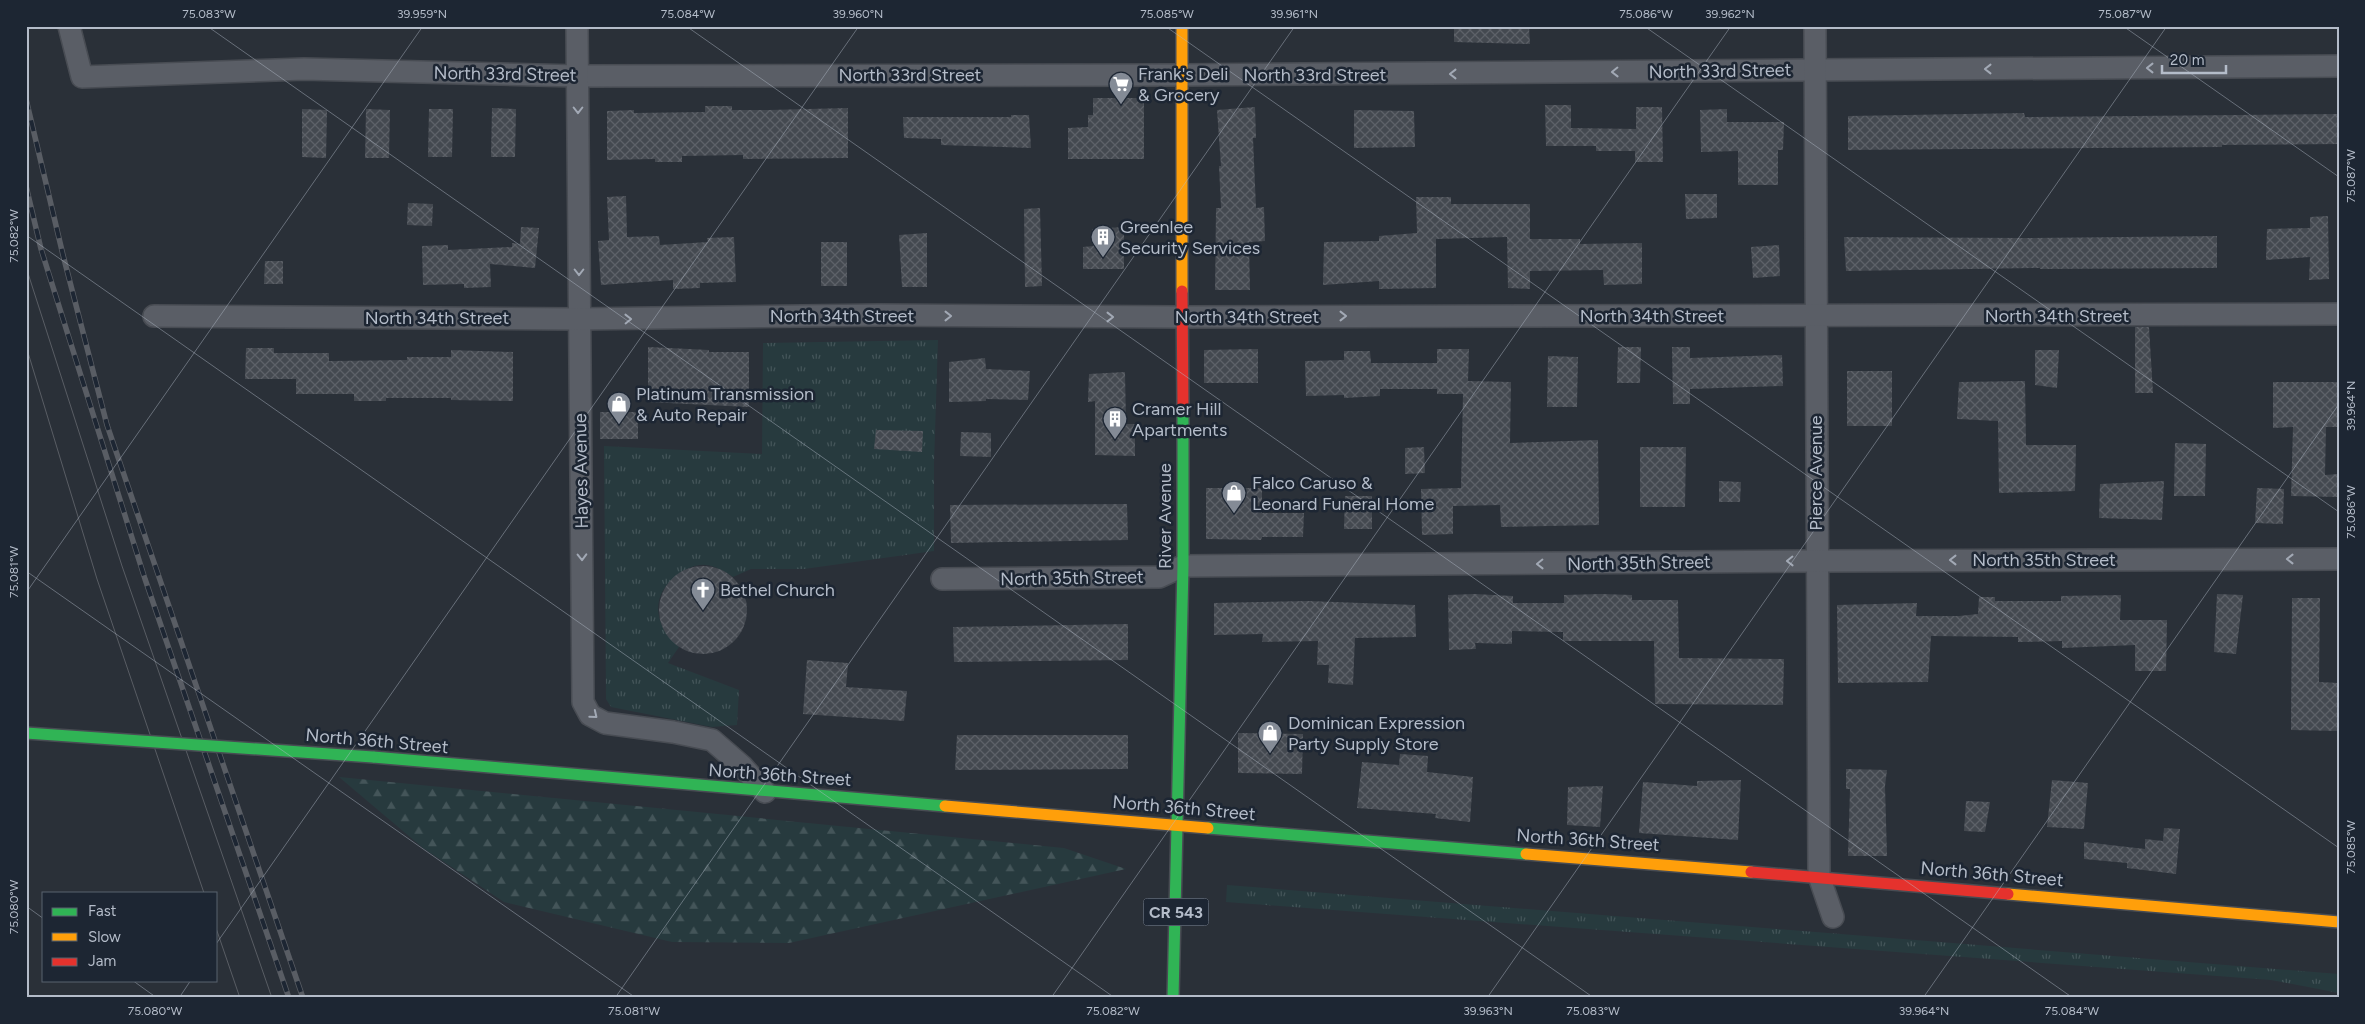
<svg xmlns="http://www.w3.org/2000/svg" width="2365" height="1024" viewBox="0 0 2365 1024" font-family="Figtree,sans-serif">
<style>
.grass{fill:url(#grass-tufts)}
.forest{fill:url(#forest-firs)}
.building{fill:url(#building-cross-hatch)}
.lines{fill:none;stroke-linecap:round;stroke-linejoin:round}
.street-casing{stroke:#484c53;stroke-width:24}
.fast-casing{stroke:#484c53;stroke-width:14}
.slow-casing{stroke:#484c53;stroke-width:14}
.jam-casing{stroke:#484c53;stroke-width:14}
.street{stroke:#5a5e66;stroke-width:21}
.fast{stroke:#30b455;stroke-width:11}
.slow{stroke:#ff9f0a;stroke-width:11}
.jam{stroke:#e5322d;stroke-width:11}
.tram{stroke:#595d64;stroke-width:1}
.rail-casing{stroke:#595d64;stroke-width:5.5}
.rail{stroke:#1d2633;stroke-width:4;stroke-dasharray:11;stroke-linecap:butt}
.fast-bridge-casing{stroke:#484c53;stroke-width:14;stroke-linecap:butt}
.fast-bridge{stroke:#30b455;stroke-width:11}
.oneway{stroke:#a2a9b5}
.ticks{fill:none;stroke:#b4bcc9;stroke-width:1;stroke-opacity:0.45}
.labels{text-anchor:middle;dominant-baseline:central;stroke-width:5;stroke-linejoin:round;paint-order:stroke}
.shield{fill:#1d2633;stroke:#878f9c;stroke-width:1}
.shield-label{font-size:16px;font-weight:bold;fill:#b4bcc9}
.street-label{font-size:18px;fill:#b4bcc9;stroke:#1d2633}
.poi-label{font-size:18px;fill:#b4bcc9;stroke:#1d2633;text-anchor:start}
.neatline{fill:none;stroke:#b4bcc9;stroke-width:2}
.ticks-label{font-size:12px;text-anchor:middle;fill:#b4bcc9}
</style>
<defs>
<pattern id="grass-tufts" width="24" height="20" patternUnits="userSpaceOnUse" patternTransform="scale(1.25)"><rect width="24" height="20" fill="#273a3e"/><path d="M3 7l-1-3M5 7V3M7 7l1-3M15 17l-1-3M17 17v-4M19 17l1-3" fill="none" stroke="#445559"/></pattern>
<pattern id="forest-firs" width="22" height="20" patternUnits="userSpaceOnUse" patternTransform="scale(1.25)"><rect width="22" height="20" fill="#273a3e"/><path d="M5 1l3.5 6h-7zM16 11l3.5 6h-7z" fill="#445559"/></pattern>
<pattern id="building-cross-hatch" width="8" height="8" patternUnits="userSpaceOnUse" patternTransform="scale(1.25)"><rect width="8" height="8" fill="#444950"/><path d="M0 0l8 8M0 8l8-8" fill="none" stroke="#5d6168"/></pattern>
</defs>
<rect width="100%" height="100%" fill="#2a3038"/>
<g class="grass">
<path d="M 938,340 L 934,464 L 934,551 L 804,569 L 751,569 L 733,577 C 726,572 714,565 705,565 C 697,564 686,569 680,573 C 649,594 653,625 679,647 L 668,663 L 739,690 L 737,725 L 712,727 L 611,707 L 606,699 L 604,446 L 762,454 L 763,343 Z"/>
<polygon points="1227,885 2339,974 2339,993 2271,980 1226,902"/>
</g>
<polygon class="forest" points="339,777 1064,848 1126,869 789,943 672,942 504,902 423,848"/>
<g class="building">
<polygon points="1454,26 1529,26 1530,44 1454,42"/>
<polygon points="1093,98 1144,98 1144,159 1068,159 1068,128 1088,127 1088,115 1093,115"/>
<polygon points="1545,105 1571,105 1571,128 1636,129 1636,107 1662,107 1663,162 1635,162 1635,151 1596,151 1596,146 1546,146"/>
<polygon points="705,106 732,106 732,110 769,110 848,108 848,158 743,159 743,155 682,156 682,162 655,162 655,159 607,160 607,111 634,110 634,113 705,112"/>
<polygon points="1255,107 1256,138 1253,138 1256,208 1264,207 1265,241 1249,242 1250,290 1215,290 1216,208 1221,208 1219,166 1221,166 1217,110"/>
<polygon points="492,108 516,109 515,157 491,157"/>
<polygon points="302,109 327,110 326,158 302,157"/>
<polygon points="366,109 390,110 389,158 365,158"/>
<polygon points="429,109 453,109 452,157 428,157"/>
<polygon points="1727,109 1727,122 1784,122 1783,150 1778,150 1778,185 1738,185 1738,151 1701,152 1700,110"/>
<polygon points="1354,110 1414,111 1415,147 1354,148"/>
<polygon points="2024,113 2025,117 2339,114 2339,144 2222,145 2222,147 1848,150 1848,116"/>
<polygon points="1011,115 1029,115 1031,148 941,145 941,139 904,138 903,117 1011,117"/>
<polygon points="1685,194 1717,194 1717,218 1686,219"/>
<polygon points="626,196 627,237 659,236 660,245 708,242 707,238 734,237 736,282 700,283 700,288 673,289 673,280 601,285 598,241 609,240 607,197"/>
<polygon points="1416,197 1451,197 1451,204 1530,204 1530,239 1580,239 1580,244 1642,243 1642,284 1604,285 1603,270 1530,271 1530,289 1508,288 1507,237 1436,239 1436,288 1379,289 1379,281 1323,285 1324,242 1379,241 1379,236 1417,233"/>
<polygon points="408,203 433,204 432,226 407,225"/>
<polygon points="1040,208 1042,286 1025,287 1024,209"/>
<polygon points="2328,216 2329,279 2309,280 2310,257 2266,260 2267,229 2310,228 2310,217"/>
<polygon points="521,227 539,228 535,268 490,264 491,287 464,288 464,284 423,285 422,246 448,245 448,250 512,247 512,243 520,244"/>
<polygon points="1124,227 1124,269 1083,269 1083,247 1093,246 1092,229"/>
<polygon points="927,233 927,287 902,287 899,235"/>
<polygon points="2217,236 2217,268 2040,269 2040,268 1846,271 1844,237 2022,238"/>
<rect x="821" y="242" width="26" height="44"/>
<polygon points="1779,245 1780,276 1753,278 1751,247"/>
<polygon points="265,261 283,261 283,284 264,284"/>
<polygon points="2135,327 2149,327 2153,393 2135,393"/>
<polygon points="648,347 709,350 709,352 749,352 749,407 648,402"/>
<polygon points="1618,347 1641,347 1640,383 1617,383"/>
<polygon points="1672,347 1690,347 1690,358 1782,355 1783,386 1690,389 1690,404 1673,404"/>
<polygon points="246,348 274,348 274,353 329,353 329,361 407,360 407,357 451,357 451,350 513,352 513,401 451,400 451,398 386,398 386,401 354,401 354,394 296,394 296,379 245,379"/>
<polygon points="1258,349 1258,383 1204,383 1204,350"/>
<polygon points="1437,349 1469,349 1468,381 1511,382 1510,443 1598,440 1599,525 1501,527 1500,505 1453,506 1453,534 1422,535 1421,489 1461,488 1463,394 1437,394 1437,389 1380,389 1380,396 1344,398 1344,395 1306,396 1305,361 1344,360 1344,351 1370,351 1371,363 1437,363"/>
<polygon points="2035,350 2059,350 2057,388 2035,385"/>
<polygon points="1548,356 1578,357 1577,407 1547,407"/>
<polygon points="985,358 986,369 1030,371 1028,400 986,399 986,401 949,402 949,362"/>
<rect x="1847" y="371" width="45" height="55"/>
<polygon points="1125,372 1126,424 1135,424 1135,456 1095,455 1095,401 1088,402 1089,374"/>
<polygon points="2025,381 2026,445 2076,445 2075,491 1999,493 1998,421 1957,419 1959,382"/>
<polygon points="2273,382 2339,382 2339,427 2326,427 2325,475 2339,474 2339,497 2291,496 2293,427 2273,428"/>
<rect x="600" y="412" width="38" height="27"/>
<polygon points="876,430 923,431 922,452 874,449"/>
<polygon points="961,432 991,433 991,457 960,456"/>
<polygon points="2175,443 2206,444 2205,496 2174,496"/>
<polygon points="1424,447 1425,473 1405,474 1405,448"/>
<polygon points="1640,447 1686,447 1685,507 1640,507"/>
<polygon points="1719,481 1741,482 1740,502 1719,502"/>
<polygon points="2164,481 2162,520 2099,518 2100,484"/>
<polygon points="1206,488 1262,488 1262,513 1304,513 1303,537 1262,537 1261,540 1206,539"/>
<polygon points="2257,488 2284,489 2283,524 2255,523"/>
<polygon points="1345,496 1372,496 1372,529 1344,529"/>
<polygon points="1127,504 1128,540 951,543 950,505"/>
<circle cx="703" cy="610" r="44"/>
<polygon points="1474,594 1513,596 1513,603 1564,603 1564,595 1601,594 1632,595 1632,600 1678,600 1679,658 1784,659 1783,705 1655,704 1654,641 1563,641 1563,632 1512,631 1512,644 1475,643 1476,649 1449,650 1448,595"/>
<polygon points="2217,594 2243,595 2236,654 2214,652"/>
<polygon points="2121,595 2120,620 2167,620 2166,671 2135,671 2135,645 2062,648 2062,641 2018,642 2018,637 1931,636 1928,682 1838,683 1837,605 1917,603 1916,616 1959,616 1978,614 1979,597 1995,597 1995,601 2061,601 2061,596"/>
<polygon points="2292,598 2320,598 2319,682 2339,683 2339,731 2291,730"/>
<polygon points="1308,601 1415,605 1416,637 1355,638 1353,685 1328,683 1329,665 1317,665 1318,641 1262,642 1263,634 1214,635 1214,603"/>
<polygon points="1128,624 1128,660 954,662 953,627"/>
<polygon points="807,660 848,663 846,687 907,691 904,721 803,714"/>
<polygon points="1238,733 1303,734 1302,774 1238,773"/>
<polygon points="957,735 1128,735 1128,769 955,770"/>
<polygon points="1400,754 1428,756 1427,772 1473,777 1470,822 1435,818 1436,814 1357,808 1362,762 1399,765"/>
<polygon points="1846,769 1887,770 1885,786 1887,856 1848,856 1850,789 1846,789"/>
<polygon points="1741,780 1738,840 1639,833 1643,782 1697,786 1697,781"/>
<polygon points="2052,780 2088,783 2084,829 2047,827"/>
<polygon points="1603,786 1600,827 1567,825 1568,787"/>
<polygon points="1966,801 1990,802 1985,832 1964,831"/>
<polygon points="2164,828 2180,829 2176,874 2127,868 2127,863 2084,859 2084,842 2145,849 2145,839 2163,841"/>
</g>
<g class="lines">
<defs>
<g id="street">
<polyline points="69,26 82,77 304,69 577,76 1182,75 2339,66"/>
<polyline points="577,26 583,702 590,715 605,723 673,732 712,740 742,766 765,792"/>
<polyline points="1815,26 1819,876 1833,917"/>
<polyline points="154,316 579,319 881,315 1181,317 2339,314"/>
<polyline points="942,579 1159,577 1183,566 1817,561 2339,559"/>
</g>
<g id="fast">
<polyline points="373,757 945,806"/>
<polyline points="1208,828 1526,854"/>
<polyline points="1173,998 1183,566 1183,408"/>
</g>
<g id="slow">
<polyline points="1182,26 1182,291"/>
<polyline points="945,806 1208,828"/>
<polyline points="1526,854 1751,872"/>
<polyline points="2008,894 2339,922"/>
</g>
<g id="jam">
<polyline points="1182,291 1183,408"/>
<polyline points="1751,872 2008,894"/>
</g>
</defs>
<use href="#street" class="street-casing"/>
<use href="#fast" class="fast-casing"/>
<use href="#slow" class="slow-casing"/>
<use href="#jam" class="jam-casing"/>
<use href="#street" class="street"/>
<use href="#fast" class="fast"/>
<use href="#slow" class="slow"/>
<use href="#jam" class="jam"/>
<g class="tram">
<polyline points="26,267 122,566 272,998"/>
<polyline points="26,346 97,579 204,893"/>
<polyline points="216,928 240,998"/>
</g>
<defs>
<g id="rail">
<polyline points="26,99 63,255 107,425 303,998"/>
<polyline points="26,186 41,249 145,579 289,998"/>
</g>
</defs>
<use href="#rail" class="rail-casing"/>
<use href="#rail" class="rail"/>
<defs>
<polyline id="fast-bridge" points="26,733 373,757"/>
</defs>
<use href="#fast-bridge" class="fast-bridge-casing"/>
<use href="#fast-bridge" class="fast-bridge"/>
</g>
<defs><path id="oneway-chevron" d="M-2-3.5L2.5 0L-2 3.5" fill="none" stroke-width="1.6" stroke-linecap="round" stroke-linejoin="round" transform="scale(1.25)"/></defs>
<g class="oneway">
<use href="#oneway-chevron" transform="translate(2150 68) rotate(180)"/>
<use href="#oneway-chevron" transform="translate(1988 69) rotate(180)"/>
<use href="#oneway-chevron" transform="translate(1615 72) rotate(179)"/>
<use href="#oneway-chevron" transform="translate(1453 74) rotate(180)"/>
<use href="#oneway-chevron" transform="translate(578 110) rotate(90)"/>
<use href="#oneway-chevron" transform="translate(579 272) rotate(90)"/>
<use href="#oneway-chevron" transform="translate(948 316)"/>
<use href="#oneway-chevron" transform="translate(1343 316)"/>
<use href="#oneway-chevron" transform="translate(1110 317)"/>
<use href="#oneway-chevron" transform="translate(628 319) rotate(-1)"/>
<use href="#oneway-chevron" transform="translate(582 557) rotate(89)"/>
<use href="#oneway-chevron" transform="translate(2290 559) rotate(180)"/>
<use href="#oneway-chevron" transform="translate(1953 560) rotate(180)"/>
<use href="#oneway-chevron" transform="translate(1790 561) rotate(179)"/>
<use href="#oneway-chevron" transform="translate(1540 564) rotate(179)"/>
<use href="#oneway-chevron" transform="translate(594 715) rotate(39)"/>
</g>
<path class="ticks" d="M 207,26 L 1594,998M 686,26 L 2073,998M 1165,26 L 2339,848M 1644,26 L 2339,512M 2123,26 L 2339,177M 26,235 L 1115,998M 26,571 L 636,998M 26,593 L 423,26M 26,906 L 44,919M 216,944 L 859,26M 132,980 L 157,998M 179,998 L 191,980M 615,998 L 1295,26M 1051,998 L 1731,26M 1487,998 L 2167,26M 1923,998 L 2339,404"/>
<defs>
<symbol id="supermarket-pin" viewBox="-11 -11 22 30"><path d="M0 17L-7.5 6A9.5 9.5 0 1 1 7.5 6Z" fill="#848b96" stroke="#1d2633"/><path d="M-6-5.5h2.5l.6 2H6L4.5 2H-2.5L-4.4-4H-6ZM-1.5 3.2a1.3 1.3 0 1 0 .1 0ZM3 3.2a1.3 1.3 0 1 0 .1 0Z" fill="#fff"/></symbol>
<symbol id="building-pin" viewBox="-11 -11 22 30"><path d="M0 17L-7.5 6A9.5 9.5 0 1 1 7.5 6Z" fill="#848b96" stroke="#1d2633"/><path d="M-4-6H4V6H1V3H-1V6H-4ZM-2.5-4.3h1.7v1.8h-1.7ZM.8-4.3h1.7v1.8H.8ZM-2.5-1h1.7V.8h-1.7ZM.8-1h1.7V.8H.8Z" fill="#fff"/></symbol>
<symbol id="shop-pin" viewBox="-11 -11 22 30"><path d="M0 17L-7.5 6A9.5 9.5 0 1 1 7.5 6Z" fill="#848b96" stroke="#1d2633"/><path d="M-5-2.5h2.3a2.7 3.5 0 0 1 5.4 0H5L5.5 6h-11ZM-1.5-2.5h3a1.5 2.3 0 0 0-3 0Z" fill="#fff"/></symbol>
<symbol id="church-pin" viewBox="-11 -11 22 30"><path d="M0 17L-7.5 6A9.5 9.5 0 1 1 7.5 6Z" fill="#848b96" stroke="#1d2633"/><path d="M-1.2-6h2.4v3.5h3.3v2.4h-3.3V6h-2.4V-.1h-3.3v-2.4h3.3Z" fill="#fff"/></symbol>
</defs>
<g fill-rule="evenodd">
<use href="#supermarket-pin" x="1107" y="70" width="28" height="38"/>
<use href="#building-pin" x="1089" y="223" width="28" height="38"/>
<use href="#shop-pin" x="605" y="390" width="28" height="38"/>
<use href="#building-pin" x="1101" y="405" width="28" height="38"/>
<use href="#shop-pin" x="1220" y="479" width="28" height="38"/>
<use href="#church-pin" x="689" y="576" width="28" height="38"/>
<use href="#shop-pin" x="1256" y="719" width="28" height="38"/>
</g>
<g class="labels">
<rect class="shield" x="1143.5" y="898.5" width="65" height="27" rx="4"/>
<g class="shield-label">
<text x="1176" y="912">CR 543</text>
</g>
<g class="street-label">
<text transform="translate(1720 71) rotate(-1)">North 33rd Street</text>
<text transform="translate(505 74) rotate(1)">North 33rd Street</text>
<text x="910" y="75">North 33rd Street</text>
<text x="1315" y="75">North 33rd Street</text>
<text x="842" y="316">North 34th Street</text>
<text x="1652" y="316">North 34th Street</text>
<text x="2057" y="316">North 34th Street</text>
<text x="1247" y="317">North 34th Street</text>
<text x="437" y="318">North 34th Street</text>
<text transform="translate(581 471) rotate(-91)">Hayes Avenue</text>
<text transform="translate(1816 473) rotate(-90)">Pierce Avenue</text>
<text transform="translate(1165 516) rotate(-90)">River Avenue</text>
<text x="2044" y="560">North 35th Street</text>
<text transform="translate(1639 563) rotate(-1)">North 35th Street</text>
<text transform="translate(1072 578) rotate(-1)">North 35th Street</text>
<text transform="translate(377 741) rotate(5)">North 36th Street</text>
<text transform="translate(780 775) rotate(4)">North 36th Street</text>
<text transform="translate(1184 808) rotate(5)">North 36th Street</text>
<text transform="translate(1588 840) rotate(4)">North 36th Street</text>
<text transform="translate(1992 874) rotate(5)">North 36th Street</text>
</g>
<g class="poi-label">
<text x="1138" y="74">Frank's Deli<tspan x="1138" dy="21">&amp; Grocery</tspan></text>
<text x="1120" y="227">Greenlee<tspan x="1120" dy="21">Security Services</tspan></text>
<text x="636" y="394">Platinum Transmission<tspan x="636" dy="21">&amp; Auto Repair</tspan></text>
<text x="1132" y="409">Cramer Hill<tspan x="1132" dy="21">Apartments</tspan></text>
<text x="1252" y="483">Falco Caruso &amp;<tspan x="1252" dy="21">Leonard Funeral Home</tspan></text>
<text x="720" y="590">Bethel Church</text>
<text x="1288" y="723">Dominican Expression<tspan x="1288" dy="21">Party Supply Store</tspan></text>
</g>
</g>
<rect width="2365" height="1024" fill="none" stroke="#1d2633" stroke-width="55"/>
<rect x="42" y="892" width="175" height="90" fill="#1d2633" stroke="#59626f"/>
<rect x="52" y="908" width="25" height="8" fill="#30b455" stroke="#59626f"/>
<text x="88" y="916" font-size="15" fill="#b4bcc9">Fast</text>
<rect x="52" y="933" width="25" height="8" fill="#ff9f0a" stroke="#59626f"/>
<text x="88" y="942" font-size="15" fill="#b4bcc9">Slow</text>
<rect x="52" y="958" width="25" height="8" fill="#e5322d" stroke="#59626f"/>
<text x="88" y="966" font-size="15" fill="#b4bcc9">Jam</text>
<path d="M2162 65v8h64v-8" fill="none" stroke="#b4bcc9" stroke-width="2.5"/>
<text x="2170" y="65" font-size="15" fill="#b4bcc9" stroke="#1d2633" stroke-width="4" paint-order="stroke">20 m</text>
<rect x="28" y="28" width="2310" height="968" class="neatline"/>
<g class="ticks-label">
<text x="209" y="18">75.083°W</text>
<text x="422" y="18">39.959°N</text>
<text x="688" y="18">75.084°W</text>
<text x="858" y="18">39.960°N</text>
<text x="1167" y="18">75.085°W</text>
<text x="1294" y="18">39.961°N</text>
<text x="1646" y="18">75.086°W</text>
<text x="1730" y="18">39.962°N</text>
<text x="2125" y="18">75.087°W</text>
<text transform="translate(2351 176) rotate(-90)" y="4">75.087°W</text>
<text transform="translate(14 236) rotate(-90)" y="4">75.082°W</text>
<text transform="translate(2351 406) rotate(-90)" y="4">39.964°N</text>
<text transform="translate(2351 512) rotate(-90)" y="4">75.086°W</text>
<text transform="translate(14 572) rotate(-90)" y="4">75.081°W</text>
<text transform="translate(2351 847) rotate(-90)" y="4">75.085°W</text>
<text transform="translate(14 907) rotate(-90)" y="4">75.080°W</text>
<text x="155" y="1015">75.080°W</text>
<text x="634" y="1015">75.081°W</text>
<text x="1113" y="1015">75.082°W</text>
<text x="1488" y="1015">39.963°N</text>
<text x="1593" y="1015">75.083°W</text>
<text x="1924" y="1015">39.964°N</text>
<text x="2072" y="1015">75.084°W</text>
</g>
</svg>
